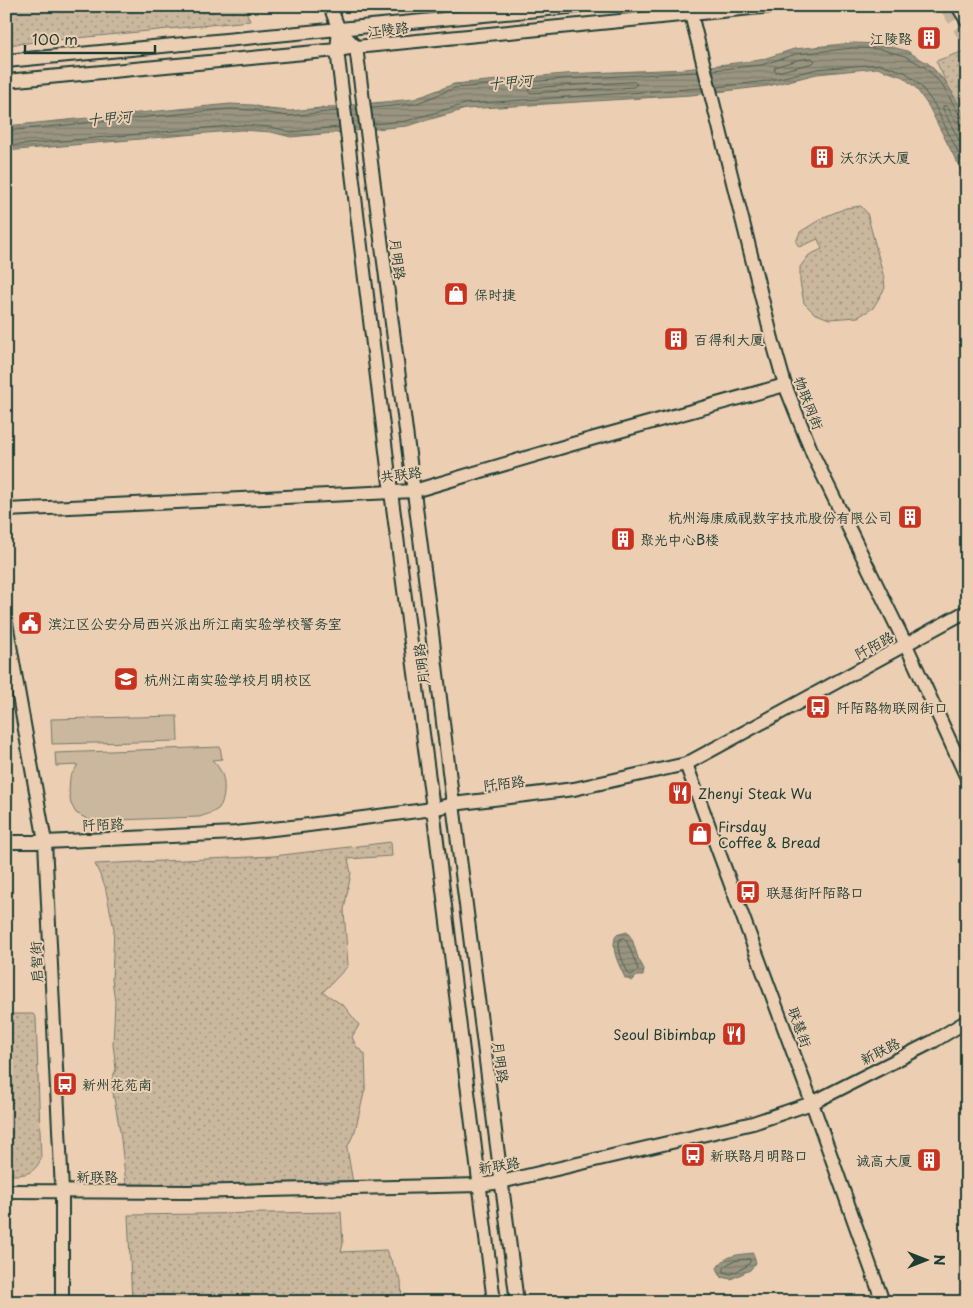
<svg xmlns="http://www.w3.org/2000/svg" width="973" height="1308" viewBox="0 0 973 1308" font-family="'Playpen Sans','LXGW WenKai TC',sans-serif">
<style>
.grass{fill:url(#grass-dots);stroke:#747a69}
.pitch{fill:#cab79e;stroke:#747a69}
.water{fill:url(#water-rules);stroke:#697262}
.lines{fill:none;stroke-linecap:round;stroke-linejoin:round}
.shore{stroke:#506053;stroke-width:1}
.highway-tunnel{stroke:#c3b29a;stroke-width:16;stroke-dasharray:16 8;stroke-linecap:butt}
.secondary-casing{stroke:#1f3d34;stroke-width:16}
.primary-casing{stroke:#1f3d34;stroke-width:18}
.secondary{stroke:#eccfb3;stroke-width:12}
.primary{stroke:#eccfb3;stroke-width:14}
.labels{text-anchor:middle;dominant-baseline:central;stroke-width:4;stroke-linejoin:round;paint-order:stroke}
.street-label{font-size:14px;fill:#1f3d34;stroke:#eccfb3}
.poi-label{font-size:14px;fill:#1f3d34;stroke:#eccfb3;text-anchor:start}
.water-label{font-size:15px;font-style:italic;fill:#2b463c;stroke:#eccfb3}
</style>
<defs>
<pattern id="grass-dots" width="8" height="8" patternUnits="userSpaceOnUse" patternTransform="scale(1.25)"><rect width="8" height="8" fill="#cab79e"/><path d="M2 2h.1M6 6h.1" fill="none" stroke="#a39682" stroke-width="1.8" stroke-linecap="round"/></pattern>
<pattern id="water-rules" width="6" height="5" patternUnits="userSpaceOnUse" patternTransform="scale(1.25)"><rect width="6" height="5" fill="#9a9581"/><path d="M0 2.5h6" fill="none" stroke="#7d7b6a"/></pattern>
</defs>
<rect width="100%" height="100%" fill="#eccfb3"/>
<filter id="ink" filterUnits="userSpaceOnUse"><feTurbulence type="fractalNoise" baseFrequency=".02" numOctaves="2"/><feDisplacementMap in="SourceGraphic" scale="10" xChannelSelector="R" yChannelSelector="G"/><feConvolveMatrix kernelMatrix="1 2 1 2 8 2 1 2 1" color-interpolation-filters="sRGB"/></filter>
<g filter="url(#ink)">
<g class="grass">
<polygon points="6,6 244,6 250,21 6,45"/>
<polygon points="967,50 967,126 936,61"/>
<polygon points="861,206 867,213 884,278 885,288 873,308 858,317 829,319 814,313 804,303 800,282 800,267 809,255 822,249 818,239 799,247 796,242 800,232 824,217 846,208"/>
<polygon points="391,842 392,856 348,859 351,873 344,910 348,966 323,992 344,1006 359,1025 352,1037 356,1046 365,1054 366,1085 355,1131 347,1148 353,1183 188,1185 126,1184 120,1131 111,1082 116,1069 113,1044 115,1002 112,979 114,929 105,886 95,864 274,856"/>
<path d="M 6,1014 L 33,1014 L 36,1018 L 41,1159 C 33,1176 23,1175 6,1175 Z"/>
<polygon points="341,1212 343,1244 341,1252 386,1250 401,1281 402,1302 132,1302 128,1215"/>
</g>
<g class="pitch">
<polygon points="177,716 178,741 52,744 51,719"/>
<path d="M 220,747 L 222,759 L 212,760 C 215,763 218,766 220,770 C 226,779 226,801 218,809 C 213,813 205,815 199,817 L 91,821 L 76,813 L 71,804 L 69,792 L 70,777 L 78,765 L 56,766 L 55,753 Z"/>
</g>
<g class="water">
<polygon points="853,43 881,44 907,51 929,64 946,82 967,119 967,182 929,107 916,88 903,77 877,68 817,74 768,86 691,95 466,109 407,126 291,137 271,132 241,130 6,151 6,126 230,104 253,105 268,109 290,111 414,99 454,84 564,74 685,69 760,60 794,49"/>
<path d="M 627,932 L 632,939 L 638,958 L 644,969 L 643,976 L 637,976 L 632,981 L 625,978 C 619,964 610,950 616,935 Z"/>
<path d="M 753,1253 L 756,1263 L 750,1270 L 731,1279 L 721,1277 L 717,1268 C 726,1254 738,1255 753,1253 Z"/>
</g>
<g class="lines">
<g class="shore">
<polygon points="812,58 815,61 813,63 777,72 774,70 775,67 797,60"/>
<polyline points="713,70 761,65 796,54 853,48 880,49 905,56 926,68 942,85 961,117 967,119"/>
<polygon points="634,82 637,84 634,87 531,93 528,91 530,88"/>
<polyline points="717,87 767,81 817,69 879,64 905,72 920,85 934,104 967,170"/>
<polyline points="372,108 415,104 455,88 564,79 698,72"/>
<polyline points="374,124 406,121 465,104 702,88"/>
<path d="M 967,126 C 955,125 952,115 947,106 L 943,106 L 943,109 L 967,156"/>
<polyline points="6,131 230,109 252,110 267,113 289,116 337,111"/>
<polyline points="6,146 240,125 271,127 291,132 339,127"/>
<path d="M 624,938 C 629,943 634,960 638,969 L 637,971 L 631,975 L 628,973 C 624,963 616,950 620,939 Z"/>
<path d="M 748,1259 L 750,1259 L 750,1262 L 747,1266 L 731,1274 L 724,1272 L 724,1268 C 730,1260 739,1260 748,1259 Z"/>
</g>
<polyline class="highway-tunnel" points="947,6 967,37"/>
<defs>
<g id="secondary">
<polyline points="330,6 339,30 356,47 427,592 453,804 517,1302"/>
<polyline points="691,14 772,339 785,385 813,455 906,645 967,778"/>
<polyline points="339,30 337,50 391,492 433,809 494,1302"/>
<polyline points="6,61 579,6"/>
<polyline points="6,81 337,50 356,47 773,6"/>
<polyline points="6,510 414,491 573,444 785,385"/>
<polyline points="6,623 45,842 62,1191 62,1302"/>
<polyline points="686,764 812,1103 883,1302"/>
<polyline points="6,842 45,842 235,833 301,826 433,809 453,804 574,789 686,764 967,611"/>
<polyline points="6,1191 189,1192 479,1185 501,1182 753,1123 812,1103 934,1041 967,1021"/>
</g>
<polyline id="primary" points="959,6 967,19"/>
</defs>
<use href="#secondary" class="secondary-casing"/>
<use href="#primary" class="primary-casing"/>
<use href="#secondary" class="secondary"/>
<use href="#primary" class="primary"/>
</g>
</g>
<defs>
<symbol id="building-square" viewBox="-11 -11 22 22"><rect x="-9" y="-9" width="18" height="18" rx="4" fill="#c8321e" stroke="#eccfb3"/><path d="M-4-6H4V6H1V3H-1V6H-4ZM-2.5-4.3h1.7v1.8h-1.7ZM.8-4.3h1.7v1.8H.8ZM-2.5-1h1.7V.8h-1.7ZM.8-1h1.7V.8H.8Z" fill="#fff"/></symbol>
<symbol id="shop-square" viewBox="-11 -11 22 22"><rect x="-9" y="-9" width="18" height="18" rx="4" fill="#c8321e" stroke="#eccfb3"/><path d="M-5-2.5h2.3a2.7 3.5 0 0 1 5.4 0H5L5.5 6h-11ZM-1.5-2.5h3a1.5 2.3 0 0 0-3 0Z" fill="#fff"/></symbol>
<symbol id="civic-square" viewBox="-11 -11 22 22"><rect x="-9" y="-9" width="18" height="18" rx="4" fill="#c8321e" stroke="#eccfb3"/><path d="M-.6-6.5H3V-4.5H.6V-3L4-1V1h2V6H-6V1h2V-1L-.6-3ZM-1.2 2.5V6h2.4V2.5Z" fill="#fff"/></symbol>
<symbol id="school-square" viewBox="-11 -11 22 22"><rect x="-9" y="-9" width="18" height="18" rx="4" fill="#c8321e" stroke="#eccfb3"/><path d="M0-5L7-2L0 1L-7-2ZM-4 1L0 2.5L4 1V4Q0 6-4 4Z" fill="#fff"/></symbol>
<symbol id="bus-square" viewBox="-11 -11 22 22"><rect x="-9" y="-9" width="18" height="18" rx="4" fill="#c8321e" stroke="#eccfb3"/><path d="M-5-6H5V4H4V6H2V4H-2V6H-4V4H-5ZM-3.5-4V0h7V-4ZM-3.5 1.2v1.5H-2V1.2ZM2 1.2v1.5H3.5V1.2Z" fill="#fff"/></symbol>
<symbol id="restaurant-square" viewBox="-11 -11 22 22"><rect x="-9" y="-9" width="18" height="18" rx="4" fill="#c8321e" stroke="#eccfb3"/><path d="M-5-6h1v4h1v-4h1v4h1v-4h1v5L-1.5 .5V6h-2V.5L-5-1ZM5-6V6H3V1.5H1.5Q1.5-4 5-6Z" fill="#fff"/></symbol>
</defs>
<g fill-rule="evenodd">
<use href="#building-square" x="915" y="24" width="28" height="28"/>
<use href="#building-square" x="808" y="143" width="28" height="28"/>
<use href="#shop-square" x="442" y="280" width="28" height="28"/>
<use href="#building-square" x="662" y="325" width="28" height="28"/>
<use href="#building-square" x="896" y="503" width="28" height="28"/>
<use href="#building-square" x="609" y="525" width="28" height="28"/>
<use href="#civic-square" x="16" y="609" width="28" height="28"/>
<use href="#school-square" x="112" y="665" width="28" height="28"/>
<use href="#bus-square" x="804" y="693" width="28" height="28"/>
<use href="#restaurant-square" x="666" y="779" width="28" height="28"/>
<use href="#shop-square" x="686" y="820" width="28" height="28"/>
<use href="#bus-square" x="734" y="878" width="28" height="28"/>
<use href="#restaurant-square" x="720" y="1020" width="28" height="28"/>
<use href="#bus-square" x="51" y="1070" width="28" height="28"/>
<use href="#bus-square" x="679" y="1141" width="28" height="28"/>
<use href="#building-square" x="915" y="1146" width="28" height="28"/>
</g>
<g class="labels">
<g class="street-label">
<text transform="translate(388 29) rotate(-6)">江陵路</text>
<text transform="translate(398 259) rotate(83)">月明路</text>
<text transform="translate(809 403) rotate(69)">物联网街</text>
<text transform="translate(401 474) rotate(-7)">共联路</text>
<text transform="translate(874 645) rotate(-28)">阡陌路</text>
<text transform="translate(421 664) rotate(-97)">月明路</text>
<text transform="translate(504 783) rotate(-7)">阡陌路</text>
<text transform="translate(103 824) rotate(-3)">阡陌路</text>
<text transform="translate(36 962) rotate(-93)">启智街</text>
<text transform="translate(800 1027) rotate(70)">联慧街</text>
<text transform="translate(880 1051) rotate(-27)">新联路</text>
<text transform="translate(501 1062) rotate(83)">月明路</text>
<text transform="translate(499 1165) rotate(-9)">新联路</text>
<text x="97" y="1176">新联路</text>
</g>
<g class="poi-label">
<text x="912" y="38" text-anchor="end">江陵路</text>
<text x="840" y="157">沃尔沃大厦</text>
<text x="474" y="294">保时捷</text>
<text x="694" y="339">百得利大厦</text>
<text x="892" y="517" text-anchor="end">杭州海康威视数字技术股份有限公司</text>
<text x="640" y="539">聚光中心B楼</text>
<text x="48" y="623">滨江区公安分局西兴派出所江南实验学校警务室</text>
<text x="144" y="679">杭州江南实验学校月明校区</text>
<text x="836" y="707">阡陌路物联网街口</text>
<text x="698" y="793">Zhenyi Steak Wu</text>
<text x="718" y="826">Firsday<tspan x="718" dy="16">Coffee &amp; Bread</tspan></text>
<text x="766" y="892">联慧街阡陌路口</text>
<text x="716" y="1034" text-anchor="end">Seoul Bibimbap</text>
<text x="82" y="1084">新州花苑南</text>
<text x="710" y="1155">新联路月明路口</text>
<text x="912" y="1160" text-anchor="end">诚高大厦</text>
</g>
<g class="water-label">
<text transform="translate(510 81) rotate(-5)">十甲河</text>
<text transform="translate(109 117) rotate(-5)">十甲河</text>
</g>
</g>
<rect width="973" height="1308" fill="none" stroke="#eccfb3" stroke-width="25"/>
<rect x="12" y="12" width="948" height="1283" fill="none" stroke="#1f3d34" stroke-width="2" filter="url(#ink)"/>
<g transform="translate(926 1260) rotate(90)" stroke="#eccfb3" stroke-width="4" paint-order="stroke">
<path d="M0-4L9 19L0 12L-9 19Z" fill="#1f3d34"/>
<text y="-8" font-size="14" font-weight="bold" text-anchor="middle" fill="#1f3d34">N</text>
</g>
<path d="M25 45v8h130v-8" fill="none" stroke="#1f3d34" stroke-width="2.5"/>
<text x="32" y="45" font-size="15" fill="#1f3d34" stroke="#eccfb3" stroke-width="4" paint-order="stroke">100 m</text>
</svg>
